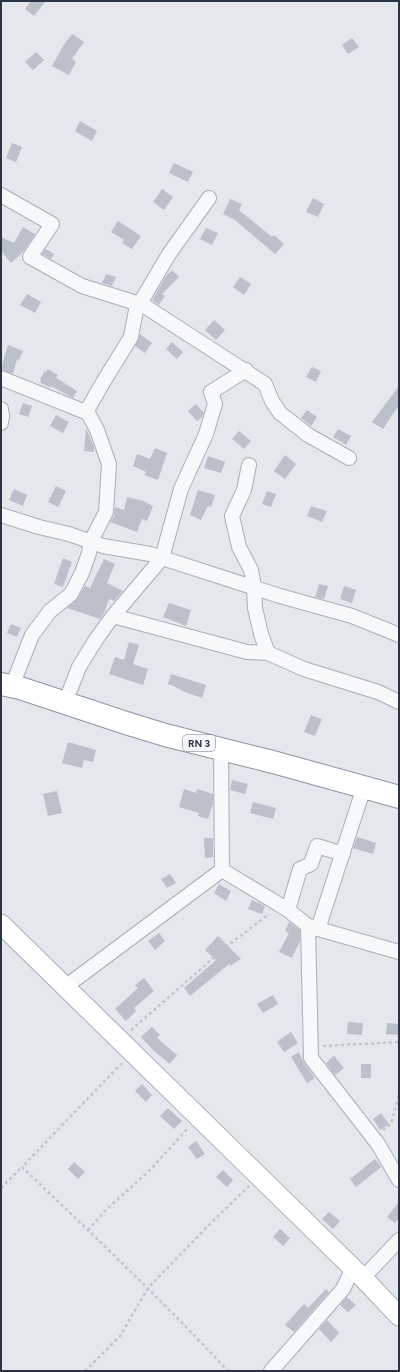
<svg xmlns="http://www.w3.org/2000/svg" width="400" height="1372" viewBox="0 0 400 1372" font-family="Figtree,sans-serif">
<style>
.building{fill:#bbc0ca}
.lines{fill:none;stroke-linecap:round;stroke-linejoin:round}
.minor-casing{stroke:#a9aeb7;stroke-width:16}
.secondary-casing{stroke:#a9aeb7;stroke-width:21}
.trunk-casing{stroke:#8b94a3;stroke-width:24}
.path{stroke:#c2c5cb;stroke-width:2.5;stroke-dasharray:3 3;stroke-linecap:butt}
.minor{stroke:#f7f8fa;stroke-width:14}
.secondary{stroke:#fff;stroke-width:19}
.trunk{stroke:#fff;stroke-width:22}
.labels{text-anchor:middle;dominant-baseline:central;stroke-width:3;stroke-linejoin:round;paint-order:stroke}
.shield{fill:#f4f6f9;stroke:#676e7b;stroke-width:1}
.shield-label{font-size:10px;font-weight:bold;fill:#2b3445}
</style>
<rect width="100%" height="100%" fill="#e4e7ec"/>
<g class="building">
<polygon points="31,1 46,1 34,16 25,9"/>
<polygon points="72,34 84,42 72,59 76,62 69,75 52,66 63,46"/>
<polygon points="352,38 359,47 348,54 342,45"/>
<polygon points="36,52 44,60 33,70 25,62"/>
<polygon points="80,121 97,131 92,141 75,131"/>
<polygon points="12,143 22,147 16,162 6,158"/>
<polygon points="174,163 193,172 188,182 169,173"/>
<polygon points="162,189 173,197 164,210 153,202"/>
<polygon points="313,198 324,204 318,217 306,212"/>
<polygon points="230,199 242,204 239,210 272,237 274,235 284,244 275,254 235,220 223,214"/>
<polygon points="118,221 141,236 132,249 122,243 124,240 111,232"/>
<polygon points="23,227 35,234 23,252 11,263 1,251 1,237 14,243"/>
<polygon points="206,228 218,233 212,245 200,239"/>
<polygon points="46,249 54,254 51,259 42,254"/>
<polygon points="172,270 179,277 162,294 165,296 159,305 152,300 166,276"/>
<polygon points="106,274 116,277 112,286 102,283"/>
<polygon points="240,277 251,284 244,295 233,287"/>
<polygon points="27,294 41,302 35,313 20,305"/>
<polygon points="214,320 225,330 216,340 205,330"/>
<polygon points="140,334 152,343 145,353 135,346"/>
<polygon points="172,342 183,352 177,359 166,349"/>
<polygon points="8,345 23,351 19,360 17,359 13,374 1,370 4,358"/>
<polygon points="312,367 321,371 316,382 306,377"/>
<polygon points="48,369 58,375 56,378 77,391 73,398 51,386 50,388 40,382 41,380 40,379 45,371 46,372"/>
<polygon points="399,386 399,405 383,429 372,422"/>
<polygon points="23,403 32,406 28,417 19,414"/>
<polygon points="196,404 204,413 202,417 197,421 188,411"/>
<polygon points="307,410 317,417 311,426 301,418"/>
<polygon points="56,415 69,422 63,433 50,426"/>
<polygon points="86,428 94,447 94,452 84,451"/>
<polygon points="338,429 351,436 346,445 333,437"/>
<polygon points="239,431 251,441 244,449 232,439"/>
<polygon points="155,448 167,453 158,480 144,475 146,472 133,466 137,454 150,459"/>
<polygon points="285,455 296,464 285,479 274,471"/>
<polygon points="208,456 225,462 221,473 204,468"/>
<polygon points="56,486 66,491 58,507 48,502"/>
<polygon points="14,489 27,495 23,506 9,500"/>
<polygon points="198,490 215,495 211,507 208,506 201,520 190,515"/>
<polygon points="267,491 276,494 271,507 262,504"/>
<polygon points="127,497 143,501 153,506 147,521 142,519 137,532 110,522 114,516 115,507 124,510"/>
<polygon points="311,506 327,511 322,522 307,516"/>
<polygon points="63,558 72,562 63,587 54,584"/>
<polygon points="104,559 115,564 107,583 123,591 114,601 109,599 104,613 100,619 67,608 78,598 85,586 90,588"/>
<polygon points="319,584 328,586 324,599 315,597"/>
<polygon points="344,586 356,590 352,603 340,599"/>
<polygon points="169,603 191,610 186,626 163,617"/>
<polygon points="11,624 21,628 17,637 7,633"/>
<polygon points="129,642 139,645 133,664 148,669 143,685 109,674 115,657 124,660"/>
<polygon points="171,674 206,685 202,698 182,691 182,690 176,688 176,687 168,684"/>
<polygon points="311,715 322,719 315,736 304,732"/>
<polygon points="68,742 96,750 93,762 84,760 82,768 62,763"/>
<polygon points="232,780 248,784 245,794 230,790"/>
<polygon points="184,789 196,793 197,789 213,794 213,804 208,819 198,816 199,813 179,807"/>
<polygon points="57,791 62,813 48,816 43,794"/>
<polygon points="253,802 276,808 273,819 250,813"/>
<polygon points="357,837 376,843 373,854 353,848"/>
<polygon points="204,838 213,838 213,857 205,858"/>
<polygon points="170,874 176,883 167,888 161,879"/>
<polygon points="219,884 231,891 226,901 214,893"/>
<polygon points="252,900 265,906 262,914 248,909"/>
<polygon points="289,922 300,930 300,941 292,958 279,952 289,933 285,931"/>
<polygon points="159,933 165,941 155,950 148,941"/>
<polygon points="218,936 241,959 230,966 229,964 190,996 184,988 216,960 205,950"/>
<polygon points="144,978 154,991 134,1008 136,1011 126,1021 115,1009 138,988 135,985"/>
<polygon points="273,995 278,1004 263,1013 257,1004"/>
<polygon points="348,1022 363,1023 362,1035 347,1034"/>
<polygon points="387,1023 399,1024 399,1035 386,1034"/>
<polygon points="152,1027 160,1035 157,1038 177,1055 170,1064 154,1051 141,1037"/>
<polygon points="291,1032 298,1043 284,1052 277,1042"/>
<polygon points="299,1052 304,1063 315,1078 307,1083 291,1057"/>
<polygon points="334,1056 344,1068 335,1075 326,1063"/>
<rect x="361" y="1064" width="10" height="14"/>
<polygon points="142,1084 152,1095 146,1102 135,1091"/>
<polygon points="168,1108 182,1121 174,1129 160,1116"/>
<polygon points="381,1113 389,1124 380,1130 373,1119"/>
<polygon points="196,1141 205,1154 197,1159 188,1147"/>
<polygon points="375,1159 381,1167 356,1187 350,1179"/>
<polygon points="74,1162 85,1172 78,1179 68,1169"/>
<polygon points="223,1170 233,1180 227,1187 216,1177"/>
<polygon points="399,1202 399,1218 395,1223 387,1217"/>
<polygon points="329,1212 340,1221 333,1229 322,1219"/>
<polygon points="280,1229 290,1238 283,1246 273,1237"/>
<polygon points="326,1289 329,1292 294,1332 285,1325 304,1304 308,1308"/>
<polygon points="347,1297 356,1305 348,1312 340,1305"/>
<polygon points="327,1320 339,1333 331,1342 319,1329"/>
</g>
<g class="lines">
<defs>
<g id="minor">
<polyline points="1,195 52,224 30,257 82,286 143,305 265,384 272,401 280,413 308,435 349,458"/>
<polyline points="1,378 88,413 97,430 109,464 106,512 91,541 89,553 82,573 71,594 50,611 32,635 12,686"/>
<polyline points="1,409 2,416 1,423"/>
<polyline points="86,412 105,379 131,337 136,310 169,254 209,198"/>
<polyline points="249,465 244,490 232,516 239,547 251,570 254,587 255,608 261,634 268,653 304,669 378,692 399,702"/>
<polyline points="1,515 39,527 69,534 103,546 150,554 280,596 352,616 399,635"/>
<polyline points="113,616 247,652 268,653"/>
<polyline points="65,703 79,667 97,638 113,616 162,558 181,489 206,434 215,404 211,392 246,370"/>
<polyline points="221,749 222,870 288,910"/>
<polyline points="343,854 317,846 311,864 300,869 288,910 308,926 399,952"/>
<polyline points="308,926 311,1058 378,1144 399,1180"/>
<polyline points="318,929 364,787"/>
<polyline points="65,987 222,870"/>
<polyline points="363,1278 399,1240"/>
<polyline points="271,1371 343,1289 353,1268"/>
</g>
<polyline id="secondary" points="1,924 363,1278 399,1316"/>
<polyline id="trunk" points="1,684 20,688 126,723 165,735 273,762 399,797"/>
</defs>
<use href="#minor" class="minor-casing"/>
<use href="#secondary" class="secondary-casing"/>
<use href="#trunk" class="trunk-casing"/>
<g class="path">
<polyline points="131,1030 226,947 269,914"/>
<polyline points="323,1046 399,1042"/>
<path d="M 122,1063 L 22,1167 C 92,1234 162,1300 228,1371"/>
<polyline points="383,1130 391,1124 399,1095"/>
<polyline points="1,1188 22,1167"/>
<polyline points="88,1230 107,1209 150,1170 188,1128"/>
<polyline points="85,1371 120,1336 148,1288 211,1223 249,1186"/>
</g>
<use href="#minor" class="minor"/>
<use href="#secondary" class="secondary"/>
<use href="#trunk" class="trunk"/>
</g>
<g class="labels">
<rect class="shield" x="183" y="735" width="32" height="16" rx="3"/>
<g class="shield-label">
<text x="199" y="743">RN 3</text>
</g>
</g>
<rect width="400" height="1372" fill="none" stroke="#2b3445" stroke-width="4"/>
</svg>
